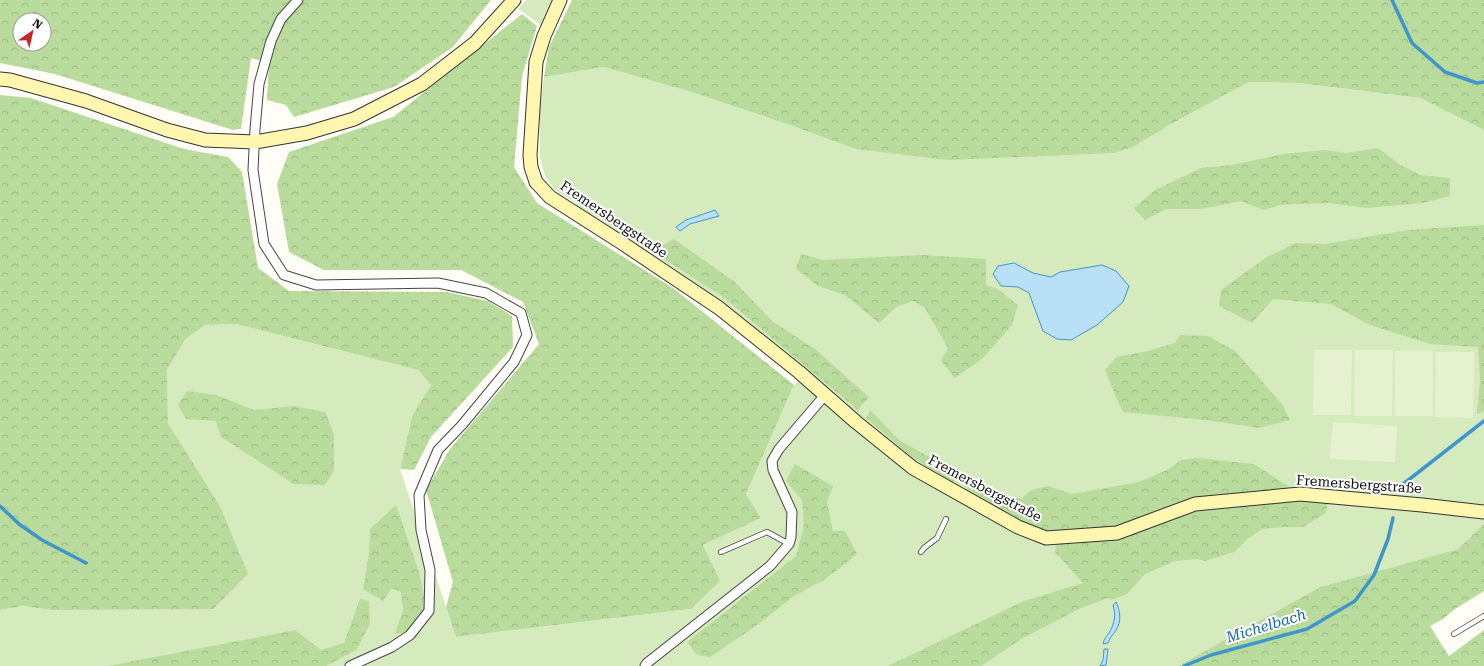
<svg xmlns="http://www.w3.org/2000/svg" width="1484" height="666" viewBox="0 0 1484 666" font-family="'Roboto Serif',serif">
<style>
.grass{fill:#d5ebbd}
.forest{fill:url(#forest-crowns);fill-rule:evenodd}
.pitch{fill:#e6f2cf}
.water{fill:#b9e0f7;stroke:#3f96cf}
.lines{fill:none;stroke-linecap:round;stroke-linejoin:round}
.stream{stroke:#3f96cf;stroke-width:3.5}
.lane-casing{stroke:#444;stroke-width:6}
.street-casing{stroke:#444;stroke-width:11}
.secondary-casing{stroke:#333;stroke-width:15}
.lane{stroke:#fff;stroke-width:4.5}
.street{stroke:#fff;stroke-width:9}
.secondary{stroke:#fff6b0;stroke-width:13}
.labels{text-anchor:middle;dominant-baseline:central;stroke-width:4;stroke-linejoin:round;paint-order:stroke}
.street-label{font-size:14px;fill:#111;stroke:#fff}
.water-label{font-size:15px;font-style:italic;fill:#1768a6;stroke:#fff}
</style>
<defs>
<pattern id="forest-crowns" width="20" height="18" patternUnits="userSpaceOnUse"><rect width="20" height="18" fill="#b9dc9c"/><path d="M2 6a3 3 0 1 1 6 0M12 15a3 3 0 1 1 6 0" fill="none" stroke="#9ebc85"/></pattern>
</defs>
<rect width="100%" height="100%" fill="#fffdf5"/>
<g class="grass">
<polygon points="526,0 552,0 541,25 518,9"/>
<path d="M 604,67 L 691,92 L 790,125 L 855,149 L 1133,147 L 1173,123 L 1249,82 L 1299,83 L 1420,98 L 1484,130 L 1484,524 L 1458,549 L 1320,587 L 1178,666 L 0,666 L 0,610 L 23,606 L 51,610 L 220,506 L 168,423 L 167,370 L 185,340 L 205,325 L 236,324 L 418,370 L 431,385 L 412,416 L 400,469 L 456,637 L 691,609 L 719,581 L 703,545 L 761,518 L 746,494 L 794,385 L 810,374 C 757,331 705,288 648,251 L 645,252 L 575,206 L 577,204 L 555,190 L 545,176 L 540,158 L 540,104 L 544,77 Z"/>
</g>
<g class="forest">
<path d="M 0,0 L 491,0 L 453,47 L 394,87 L 294,117 L 286,105 L 267,100 L 269,63 L 251,58 L 241,129 L 233,130 L 55,74 L 0,63 ZM 20,20 L 44,20 L 44,44 L 20,44 Z"/>
<polygon points="572,0 1484,0 1484,130 1420,98 1299,83 1249,82 1173,123 1133,147 1114,153 948,160 855,149 790,125 691,92 604,67 544,77 549,47"/>
<polygon points="522,14 537,26 522,76 514,167 537,203 673,288 794,385 746,494 761,518 703,545 720,581 691,609 456,637 446,607 453,582 426,490 450,449 539,344 523,302 461,270 324,270 289,252 277,184 289,152 393,117"/>
<polygon points="0,95 31,98 184,149 228,157 242,172 258,268 289,291 447,292 488,301 512,316 513,347 431,437 414,470 400,469 412,416 431,385 418,370 236,324 205,325 185,340 167,370 168,423 220,506 248,574 213,609 51,610 23,606 0,610"/>
<polygon points="1378,148 1399,164 1420,175 1450,178 1450,196 1423,203 1367,208 1329,203 1297,204 1280,205 1264,210 1241,201 1201,209 1166,209 1145,220 1134,208 1155,190 1201,168 1232,165 1284,154 1325,150 1346,153"/>
<polygon points="1484,225 1484,411 1477,414 1480,380 1478,347 1430,344 1370,325 1331,304 1273,299 1252,323 1219,306 1221,290 1264,259 1295,243 1325,244 1408,230"/>
<polygon points="674,239 735,282 772,321 815,349 869,397 858,410 723,297 652,251"/>
<polygon points="801,254 822,260 921,255 986,259 986,285 998,289 1018,305 1012,325 983,358 955,378 941,361 948,348 925,308 913,301 896,307 879,323 845,295 818,286 796,269"/>
<polygon points="1180,335 1208,336 1235,351 1283,405 1290,420 1259,428 1206,420 1123,412 1119,404 1105,370 1116,357 1148,351 1175,343"/>
<polygon points="187,391 216,395 254,410 294,406 325,412 334,434 334,471 325,485 294,484 221,437 216,421 186,419 178,405"/>
<polygon points="870,410 899,440 935,460 961,473 952,483 912,457 866,418"/>
<polygon points="1197,458 1254,464 1300,494 1195,504 1117,533 1046,538 963,495 972,481 1000,497 1021,499 1031,490 1048,486 1072,494 1139,482 1169,469 1181,460"/>
<polygon points="795,464 833,486 827,502 833,531 845,531 857,554 840,568 822,581 794,596 753,628 710,657 697,655 687,642 796,556 804,526 802,500 786,481"/>
<polygon points="1286,499 1328,502 1326,513 1303,527 1284,527 1262,529 1247,539 1234,552 1205,561 1198,559 1175,561 1145,574 1127,594 1111,600 1108,598 1081,608 1023,638 981,666 888,666 1024,601 1083,583 1055,552 1056,543 1193,511 1236,507"/>
<polygon points="396,505 419,572 426,607 406,632 395,634 403,610 401,592 392,588 383,601 363,589 369,554 370,529"/>
<polygon points="1484,524 1484,591 1455,609 1443,619 1430,626 1449,656 1484,630 1484,666 1178,666 1320,587 1458,549"/>
<polygon points="360,599 369,601 370,624 356,650 326,666 108,666 295,630 321,650 344,643"/>
</g>
<g class="pitch">
<polygon points="1314,350 1352,350 1351,415 1313,415"/>
<polygon points="1355,350 1393,350 1392,416 1354,416"/>
<rect x="1395" y="351" width="38" height="65"/>
<polygon points="1436,352 1474,352 1473,418 1435,417"/>
<polygon points="1333,422 1397,426 1395,462 1330,459"/>
</g>
<g class="water">
<polygon points="715,210 719,216 690,224 680,231 676,227 686,220"/>
<polygon points="1014,263 1033,273 1051,277 1060,272 1102,265 1116,271 1129,286 1123,302 1097,325 1071,340 1057,339 1043,331 1029,293 1018,287 1001,286 993,274 998,266"/>
<path d="M 1116,602 C 1120,610 1122,622 1116,630 C 1113,635 1110,637 1108,643 L 1103,644 C 1104,638 1107,637 1109,633 C 1115,623 1116,615 1113,605 Z"/>
<polygon points="1104,649 1108,649 1106,665 1100,666 1103,660"/>
</g>
<g class="lines">
<g class="stream">
<polyline points="1392,0 1412,43 1445,72 1477,83 1484,82"/>
<polyline points="1402,485 1484,421"/>
<polyline points="0,506 19,524 42,540 86,563"/>
<polyline points="1184,666 1211,655 1307,629 1355,601 1374,575 1388,539 1393,518"/>
</g>
<defs>
<g id="lane">
<polyline points="721,552 767,532 789,544"/>
<polyline points="921,552 924,548 937,538 946,519"/>
<polyline points="1454,634 1484,616"/>
</g>
<g id="street">
<polyline points="298,0 281,19 271,41 259,84 255,129 253,170 264,244 284,275 316,285 438,283 486,293 521,313 527,335 514,362 462,425 438,450 419,495 421,530 430,570 429,611 410,635 392,647 350,666"/>
<polyline points="645,666 647,663 770,566 789,544 791,537 792,512 773,470 772,461 779,449 825,395"/>
</g>
<g id="secondary">
<polyline points="560,0 544,36 536,62 530,155 531,167 536,182 550,197 622,243 719,308 799,372 856,422 913,468 1018,527 1046,538 1117,533 1195,504 1300,494 1422,505 1484,512"/>
<polyline points="0,79 10,80 86,101 167,130 205,140 255,142 307,133 354,119 422,84 475,43 514,0"/>
</g>
</defs>
<use href="#lane" class="lane-casing"/>
<use href="#street" class="street-casing"/>
<use href="#secondary" class="secondary-casing"/>
<use href="#lane" class="lane"/>
<use href="#street" class="street"/>
<use href="#secondary" class="secondary"/>
</g>
<g class="labels">
<g class="street-label">
<text transform="translate(614 219) rotate(34)">Fremersbergstraße</text>
<text transform="translate(1359 484) rotate(4)">Fremersbergstraße</text>
<text transform="translate(985 488) rotate(28)">Fremersbergstraße</text>
</g>
<g class="water-label">
<text transform="translate(1266 626) rotate(-17)">Michelbach</text>
</g>
</g>
<g transform="translate(32 32) rotate(34)"><circle r="19" fill="#ffffff" stroke="#a0a0a0"/>
<path d="M0-3L7 15L0 10L-7 15Z" fill="#c4262e"/>
<text y="-6" font-size="11" font-weight="bold" text-anchor="middle" fill="#111111">N</text>
</g>
</svg>
